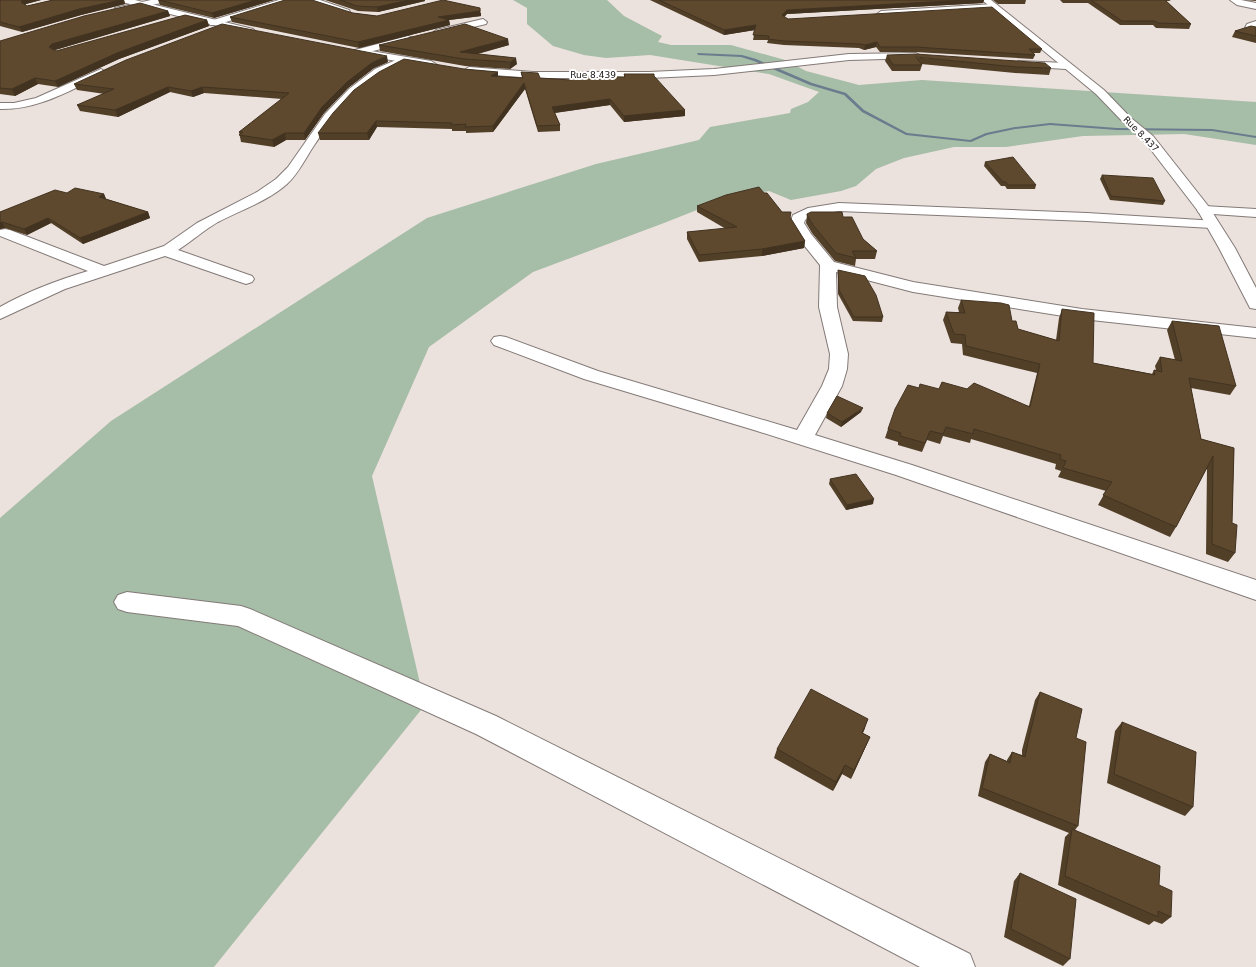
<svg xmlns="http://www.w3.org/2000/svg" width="1256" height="967" viewBox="0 0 1256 967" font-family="'DejaVu Sans',sans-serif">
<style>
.green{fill:#a6bda7}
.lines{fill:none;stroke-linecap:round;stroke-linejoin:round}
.stream{fill:#6a7c8e;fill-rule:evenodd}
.minor-casing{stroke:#837a77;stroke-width:2}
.tertiary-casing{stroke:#837a77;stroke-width:2}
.secondary-casing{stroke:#837a77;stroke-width:2}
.minor{fill:#fff;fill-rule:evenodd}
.tertiary{fill:#fff;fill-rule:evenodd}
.secondary{fill:#fff;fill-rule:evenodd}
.wall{fill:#513f28}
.shaded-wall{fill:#423321}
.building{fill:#5e492f;stroke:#423321}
.labels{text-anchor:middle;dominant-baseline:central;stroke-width:4;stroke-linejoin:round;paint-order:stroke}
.far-street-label{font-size:9px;fill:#181413;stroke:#fff}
</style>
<rect width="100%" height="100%" fill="#ebe1dd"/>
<polygon class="green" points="513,0 607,0 624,16 662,36 658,42 671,45 731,45 785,60 806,71 859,85 922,80 1256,102 1256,145 1184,134 1083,136 1006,147 954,147 904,158 876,169 856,186 841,191 791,200 769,191 722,200 664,223 533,272 429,347 372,476 425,705 214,967 0,967 0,518 111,421 427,218 596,164 699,140 710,127 790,113 791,109 808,102 819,92 769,74 650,55 606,58 584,55 553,46 527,24 527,8"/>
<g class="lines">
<polygon class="stream" points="697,53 742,55 756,59 812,83 846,93 864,110 907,133 970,140 986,133 1015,127 1050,123 1117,128 1212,129 1256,136 1256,138 1212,131 1117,130 1050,125 1015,129 987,135 971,142 906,135 862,112 844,95 810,85 754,61 741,57 698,55"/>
<defs>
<g id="minor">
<polygon points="151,0 166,0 165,2 118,13 114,10 115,8"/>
<polygon points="279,0 292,0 291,2 216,25 210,25 209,23 210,21"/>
<polygon points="308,0 320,0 349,10 350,12 346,15 343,14"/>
<polygon points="1230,0 1241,0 1256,3 1256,9 1237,5"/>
<polygon points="994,4 997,5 998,7 997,9 881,17 877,14 881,11"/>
<polygon points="483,19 487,22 486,24 439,35 434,32 436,30"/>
<polygon points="1256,21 1256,33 1247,30 1245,28 1247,24"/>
<polygon points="408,36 411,37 413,39 411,41 358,55 353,52 355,50"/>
<path d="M 403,57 L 408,60 L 407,62 C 367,77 338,109 315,144 C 306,157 299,173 287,184 C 268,201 241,210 218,222 C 204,230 192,241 178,250 L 252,276 L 254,279 L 252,282 L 246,284 L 240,282 L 165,256 L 65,289 L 0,319 L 0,307 C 28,291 58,280 88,271 L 0,236 L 0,230 L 5,229 L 10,230 L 104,266 L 164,246 L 197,223 L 257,192 L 276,179 L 288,167 L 325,114 L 349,89 L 375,69 Z"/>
<path d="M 101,69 L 106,72 L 105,74 C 70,90 39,110 0,109 L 0,103 L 14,103 L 36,98 Z"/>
<path d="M 839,203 L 1087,213 L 1217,221 L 1219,224 L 1217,227 L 1212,228 L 1087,221 L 839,211 C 827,213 815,214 805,220 L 804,223 L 811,234 L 834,262 L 913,282 L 1082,309 L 1256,328 L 1256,338 L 1082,319 L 913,292 L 836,272 L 837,307 L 848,354 L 847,369 L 842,386 L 815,435 L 912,465 L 1256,580 L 1256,600 L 896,475 L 754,430 L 584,379 L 494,345 L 491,341 L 494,337 L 500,336 L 506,337 L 598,371 L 797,430 L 822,386 L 829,369 L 830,354 L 819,307 L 820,265 L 799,239 L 790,223 L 793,215 L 808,208 Z"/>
<polygon points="1204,206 1256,209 1256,217 1199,213 1197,210 1199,207"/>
<polygon points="127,592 241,606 250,609 496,716 970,954 975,967 920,967 476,734 238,626 127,612 118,609 114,602 118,595"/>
</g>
<g id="tertiary">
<polygon points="121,0 135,0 253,29 255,31 250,34 122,2"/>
<polygon points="359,49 431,61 436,64 431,67 356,54 354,52 356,50"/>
<polygon points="916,53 921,56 920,58 849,60 714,75 649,78 533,78 469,73 464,70 469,67 533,72 649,72 714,69 849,54"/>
<polygon points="1018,61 1066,63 1071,66 1066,69 1014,66 1013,64"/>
</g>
<polygon id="secondary" points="982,0 991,0 1104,90 1131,118 1153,136 1209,207 1235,248 1256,288 1256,309 1250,308 1248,304 1219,248 1198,211 1145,142 1123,122 1096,94"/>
</defs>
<use href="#minor" class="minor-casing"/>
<use href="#tertiary" class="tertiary-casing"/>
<use href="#secondary" class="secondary-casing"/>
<use href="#minor" class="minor"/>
<use href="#tertiary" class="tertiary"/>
<use href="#secondary" class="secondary"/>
</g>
<g class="wall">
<polygon points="0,0 41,0 26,4 25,5 27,6 53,0 124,0 125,4 81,15 22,32 0,26"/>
<polygon points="158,0 274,0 214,18 160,5"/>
<polygon points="325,0 425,0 425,1 378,12 358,11"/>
<polygon points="650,0 984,0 983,3 787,14 784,17 788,19 1042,49 1040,53 1034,53 1035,55 1033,59 915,52 880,52 876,47 864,50 859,48 784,45 767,43 768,40 753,40 755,30 724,35"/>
<polygon points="993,0 1026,0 1025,4 998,4"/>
<polygon points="1060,0 1171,0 1169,1 1166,1 1191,24 1189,29 1156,28 1153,25 1120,25 1088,3 1063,3"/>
<polygon points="1245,0 1256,0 1256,1"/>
<polygon points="168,11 170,16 55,50 54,50 56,51 207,20 209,26 119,59 58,87 38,84 15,96 0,94 0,41"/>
<polygon points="353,13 377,16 481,13 481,16 449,20 450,25 359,48 232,22 230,17"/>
<polygon points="1256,27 1256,43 1232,37 1235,31"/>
<polygon points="379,45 509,45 478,54 517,64 510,69 465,66 380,51"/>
<polygon points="887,55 1051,68 1049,75 1015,73 921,64 922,65 920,71 892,71 885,61"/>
<polygon points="388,62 374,68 348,88 324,113 305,140 286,140 274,147 241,142 239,132 282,99 204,93 193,97 170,92 118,117 80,111 77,105 105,94 77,90 74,84"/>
<polygon points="464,69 498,72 498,77 522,78 521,72 540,78 571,80 624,77 624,74 654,76 685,116 624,122 610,105 555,113 560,125 560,131 538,132 525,89 493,132 466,133 466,131 452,131 452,129 377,127 369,140 320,140 318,133"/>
<polygon points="985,162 1036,185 1035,189 1007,189 1005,186 1001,186 984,166"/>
<polygon points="1102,175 1165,201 1163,205 1110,200 1100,179"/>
<polygon points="67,193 104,194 106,199 148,212 150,218 83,244 51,223 27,235 5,228 0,229 0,212"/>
<polygon points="764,193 782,212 790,218 805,241 804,248 762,256 699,262 687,239 687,232 726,229 697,212 697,206"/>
<polygon points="807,215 843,217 863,239 877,251 875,259 856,259 855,266 835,261 812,233 806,223"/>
<polygon points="838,270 883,317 882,322 853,321 838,294"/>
<polygon points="961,300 1012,321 1018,329 1056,340 1059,318 1062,309 1093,363 1152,374 1154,370 1156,370 1155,366 1160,357 1175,360 1167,330 1172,321 1236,386 1230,395 1191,388 1201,439 1234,448 1232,523 1235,553 1228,562 1206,554 1207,468 1176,527 1170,537 1098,505 1106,491 1058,477 1061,471 1055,469 1056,464 971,439 970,443 943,436 940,444 927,440 922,452 898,445 898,442 885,438 888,429 919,388 939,389 1029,406 1037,373 963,355 962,344 951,343 943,320 946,312 959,312 958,308"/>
<polygon points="861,412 841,427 826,418 827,413"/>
<polygon points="830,479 873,504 846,510 829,484"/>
<polygon points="1040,692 1076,738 1078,826 1075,830 1159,885 1171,917 1162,924 1154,921 1149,925 1058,885 1065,837 1069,833 978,796 985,762 990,754 1007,761 1007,760 1012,752 1022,755 1022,750 1035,700"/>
<polygon points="1122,722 1193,807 1185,816 1107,783 1115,731"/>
<polygon points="865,728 863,733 870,737 866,746 851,779 842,774 833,791 774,758 777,749"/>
<polygon points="1020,873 1070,959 1063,966 1004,937 1014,881"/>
</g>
<g class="shaded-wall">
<polygon points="23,0 41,0 26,4 24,7 21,2"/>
<polygon points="121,0 124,0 125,4 81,15 22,32 19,27 79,9"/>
<polygon points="256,0 274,0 214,18 212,13"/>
<polygon points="409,0 425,0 425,1 378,12 377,7"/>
<polygon points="966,0 984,0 983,3 787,14 782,19 782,15 787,10"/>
<polygon points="480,8 481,16 449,20 450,25 359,48 358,42 438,17"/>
<polygon points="168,11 170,16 55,50 52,53 49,47 52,44"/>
<polygon points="207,20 209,26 119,59 58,87 55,81 117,53"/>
<polygon points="756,25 755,30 724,35 724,30"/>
<polygon points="508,39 509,45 461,58 460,52"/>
<polygon points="877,42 876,47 864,50 865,45"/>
<polygon points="387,56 388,62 374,68 348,88 324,113 305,140 304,133 322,107 347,82 373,62"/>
<polygon points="516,58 517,64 510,69 510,62"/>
<polygon points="498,72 498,78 491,76"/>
<polygon points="35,78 38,84 15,96 12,89"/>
<polygon points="524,83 525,89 493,132 493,126"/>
<polygon points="168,87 170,92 118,117 115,110"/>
<polygon points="202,87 204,93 193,97 191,91"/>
<polygon points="610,99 610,105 553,113 552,107"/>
<polygon points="685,110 685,116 624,122 624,116"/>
<polygon points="376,121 377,127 369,140 367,133"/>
<polygon points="285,133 286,140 274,147 272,140"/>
<polygon points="104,194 106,199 101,203 99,197"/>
<polygon points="148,212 150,218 83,244 80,238"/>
<polygon points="48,218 51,223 27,235 24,229"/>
<polygon points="2,222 5,228 0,229 0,223"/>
<polygon points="805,241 804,248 762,256 762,249"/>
<polygon points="863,408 861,412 841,427 842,422"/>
<polygon points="874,499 873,504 846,510 847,505"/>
<polygon points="868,719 865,728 858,742 862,733"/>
<polygon points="870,737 866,746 851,779 854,770"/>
<polygon points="845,765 842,774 833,791 836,782"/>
</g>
<g class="building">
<polygon points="0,0 23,0 21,2 27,6 53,0 121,0 79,9 19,27 0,22"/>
<polygon points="159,0 256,0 212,13"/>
<polygon points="285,0 312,0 353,13 377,16 443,0 480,8 480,11 438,17 449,20 358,42 230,17"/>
<polygon points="340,0 409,0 377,7 357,6"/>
<polygon points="659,0 966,0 787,10 782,15 788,19 992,7 1042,49 1029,49 1035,55 916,47 880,47 877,42 865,45 860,44 784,41 768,39 769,36 753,35 756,25 724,30"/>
<polygon points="1091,0 1165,0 1191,24 1158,23 1155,21 1122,21"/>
<polygon points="140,3 168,11 52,44 49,47 56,51 185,15 207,20 117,53 55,81 35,78 12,89 0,88 0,41 84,16"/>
<polygon points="222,24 387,56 373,62 347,82 322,107 304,133 285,133 272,140 239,135 243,132 239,132 289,93 202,87 191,91 168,87 115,110 77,105 114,89 74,84 126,60"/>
<polygon points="465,24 508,39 460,52 516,58 510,62 464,59 379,45"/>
<polygon points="1251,26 1256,27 1256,36 1235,31"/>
<polygon points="916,54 1045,63 1051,68 1016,67 916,57 922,65 893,65 887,55"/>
<polygon points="404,59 464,69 498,72 491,76 523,78 521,72 538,73 540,78 571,80 572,76 625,77 624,74 654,74 654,76 685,110 624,116 610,99 552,107 560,125 537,126 524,83 493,126 465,127 466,124 451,125 452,123 376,121 367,133 318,133 333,113 354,90 379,72"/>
<polygon points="1013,157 1036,185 1008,185 1006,182 1003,182 985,162"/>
<polygon points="1102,175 1153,178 1165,201 1111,196"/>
<polygon points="759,187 764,193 767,193 782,212 791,212 790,217 805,241 762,249 699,255 687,232 737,227 697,206 726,195"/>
<polygon points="75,188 104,194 99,197 148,212 80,238 48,218 24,229 2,222 0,223 0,212 55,190 67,193"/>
<polygon points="811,212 842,212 843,217 852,217 863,239 877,251 852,251 856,258 836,253 813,225 807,215 807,214"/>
<polygon points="838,270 865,276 876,295 883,317 854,317 839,290"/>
<polygon points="961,300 1001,303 1009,305 1012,321 1016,321 1018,329 1059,341 1062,309 1094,313 1093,363 1155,375 1154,370 1162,372 1160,357 1182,361 1172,321 1219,326 1236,386 1189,378 1201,439 1234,448 1232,523 1237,525 1235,553 1212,544 1213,456 1176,527 1103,495 1112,482 1063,468 1066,461 1060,459 1061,455 974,429 973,434 946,427 943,434 930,431 925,443 900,436 901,433 888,429 895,409 908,385 919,388 920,384 939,389 942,382 967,389 974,383 1030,407 1040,364 966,346 965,335 954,334 946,312 965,313"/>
<polygon points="837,396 863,408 842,422 827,413"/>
<polygon points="856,474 874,499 847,505 830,479"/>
<polygon points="811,689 868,719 862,733 870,737 854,770 845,765 836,782 777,749"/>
<polygon points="1040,692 1082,709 1076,738 1086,742 1078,826 982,788 990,754 1010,763 1012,752 1025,757 1028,742"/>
<polygon points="1122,722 1196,752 1193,807 1114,774"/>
<polygon points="1072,829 1160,866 1159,885 1172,891 1171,917 1158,911 1158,917 1065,876"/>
<polygon points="1020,873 1076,899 1070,959 1011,929"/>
</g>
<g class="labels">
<g class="far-street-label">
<text x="593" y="75">Rue 8.439</text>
<text transform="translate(1141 134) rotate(45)">Rue 8.437</text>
</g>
</g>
</svg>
